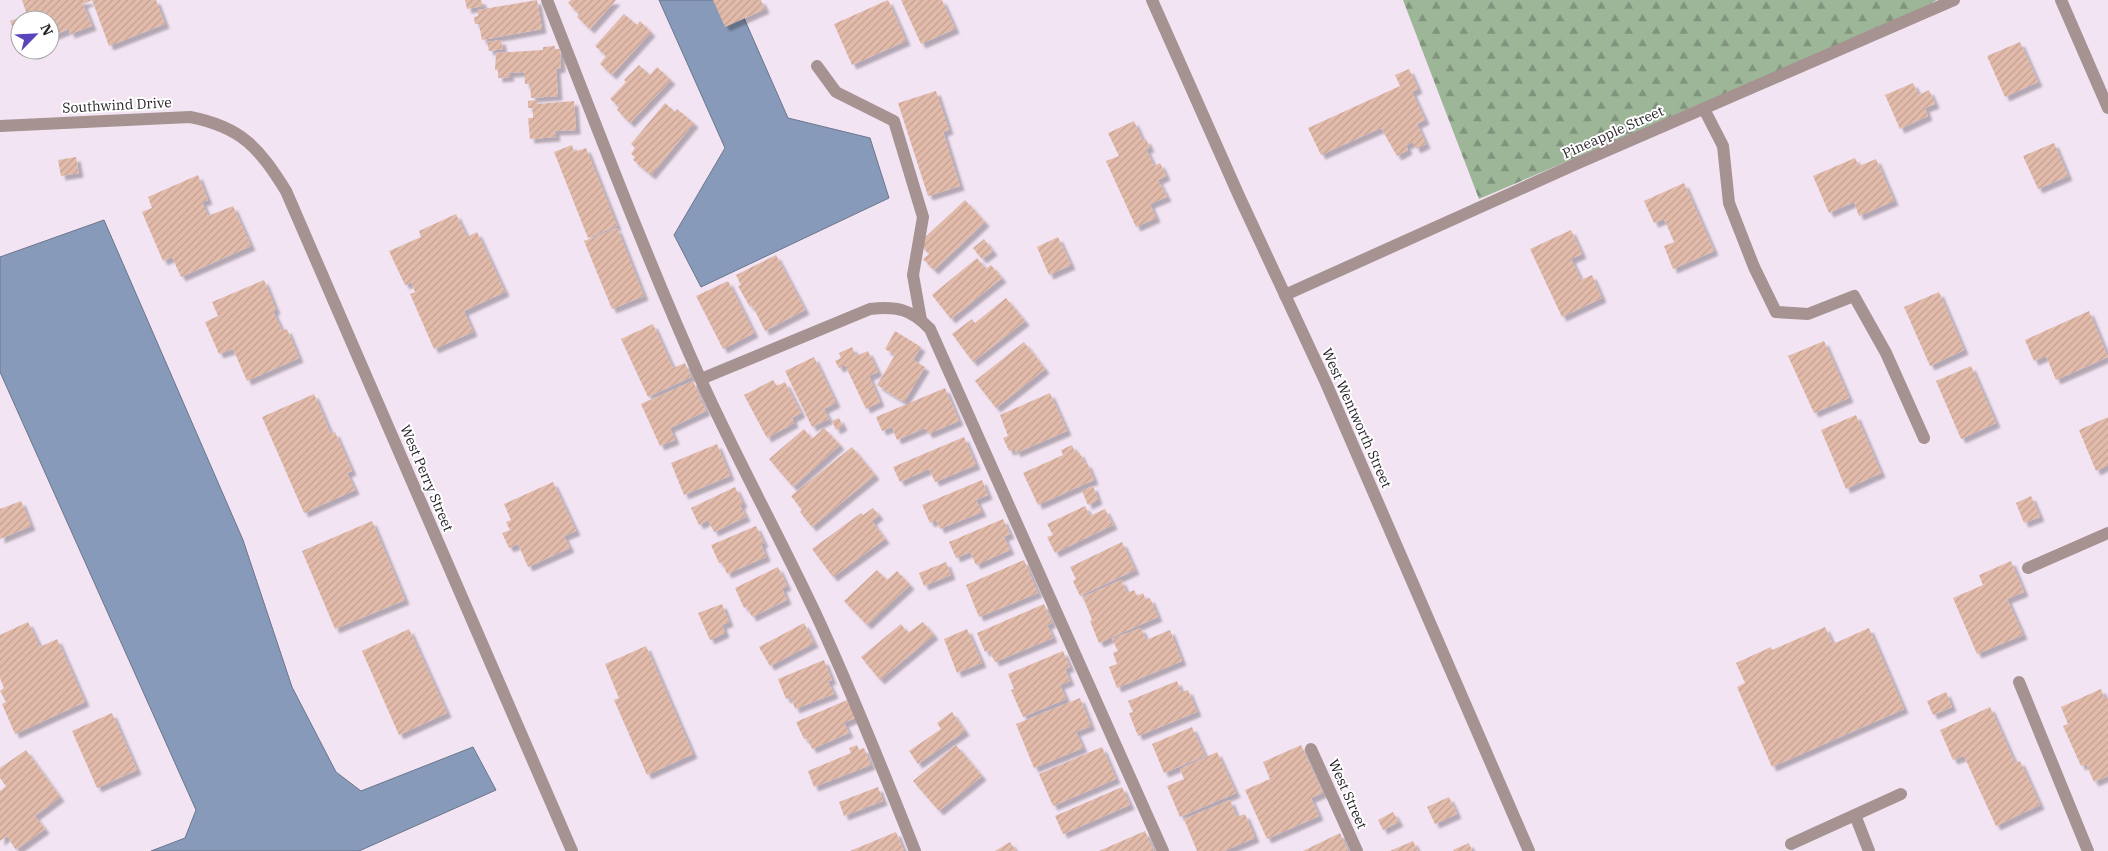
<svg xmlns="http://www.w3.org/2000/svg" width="2108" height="851" viewBox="0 0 2108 851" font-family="'IBM Plex Serif',serif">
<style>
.forest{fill:url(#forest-firs)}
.water{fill:#889ab9;stroke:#6a758c}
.building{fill:url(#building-hatch);filter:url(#shadow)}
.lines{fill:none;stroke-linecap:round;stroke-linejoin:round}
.service{stroke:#a59291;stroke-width:12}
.minor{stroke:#a59291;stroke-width:12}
.labels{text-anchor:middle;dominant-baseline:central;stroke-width:4;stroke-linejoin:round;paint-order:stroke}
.street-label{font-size:14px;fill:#231e23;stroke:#fff}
</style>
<defs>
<pattern id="forest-firs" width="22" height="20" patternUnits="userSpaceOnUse" patternTransform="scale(1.25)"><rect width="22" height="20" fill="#9eb698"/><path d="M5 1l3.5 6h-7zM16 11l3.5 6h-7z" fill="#80937c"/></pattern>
<pattern id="building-hatch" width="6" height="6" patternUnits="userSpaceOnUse" patternTransform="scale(1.25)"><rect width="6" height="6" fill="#e2bbab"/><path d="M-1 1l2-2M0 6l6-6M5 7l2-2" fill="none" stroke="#c2a093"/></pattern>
<filter id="shadow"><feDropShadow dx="4.5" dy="4.5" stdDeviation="1" flood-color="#0004"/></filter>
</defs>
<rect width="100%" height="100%" fill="#f3e4f3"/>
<polygon class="forest" points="1403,0 1937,0 1908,16 1479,199"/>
<g class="water">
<polygon points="659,0 736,0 788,118 870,138 889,198 701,287 674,235 725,148"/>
<polygon points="104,220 243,540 292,687 336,772 361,791 473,747 496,790 359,851 151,851 185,838 196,810 0,372 0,257"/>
</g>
<g class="building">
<polygon points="22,0 156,0 165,24 109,46 92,0 83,4 92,26 70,34 69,29 50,37 50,20 20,20 20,47 10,21 27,15"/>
<polygon points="465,0 481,0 483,6 467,9"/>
<polygon points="537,0 542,29 482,40 479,24 475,24 474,17 478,16 478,10"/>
<polygon points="571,0 616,0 590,29 577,17 579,14 568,3"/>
<polygon points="713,0 761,0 765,9 725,27"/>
<polygon points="888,0 906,41 852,65 834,24"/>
<polygon points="901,0 942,0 955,29 921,44"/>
<polygon points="624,14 637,25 640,21 651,32 612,75 600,64 606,56 595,46"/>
<polygon points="501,40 503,49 489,51 487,42"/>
<polygon points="2020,42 2038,82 2005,97 1987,56"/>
<polygon points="555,46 555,49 560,49 561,68 556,69 558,96 531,98 530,84 525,84 524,72 509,73 510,77 498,78 498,70 495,70 496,53 543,50 543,47"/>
<polygon points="639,65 650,75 657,67 671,80 630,123 617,110 619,107 610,99 626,82 624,80"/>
<polygon points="1409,69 1418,89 1412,92 1425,120 1417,124 1426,144 1416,149 1413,142 1406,145 1408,150 1397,156 1381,128 1321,155 1308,128 1400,86 1395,75"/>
<polygon points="1913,83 1919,95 1929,90 1935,104 1925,108 1928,116 1900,129 1885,95"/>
<polygon points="936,91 949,130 943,132 960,186 928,196 898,103"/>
<polygon points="537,100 537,104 574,101 576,130 555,131 556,137 530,139 528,118 533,118 533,108 528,108 528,101"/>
<polygon points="665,103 675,112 677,109 694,123 651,175 633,160 635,157 631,154 635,148 631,144"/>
<polygon points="1134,121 1143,141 1146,139 1150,148 1146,149 1154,166 1160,163 1166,176 1158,180 1167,197 1150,204 1156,218 1136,227 1106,161 1119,156 1108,133"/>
<polygon points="2054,143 2068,176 2038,189 2023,156"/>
<polygon points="572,145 574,152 586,148 617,226 588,238 554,152"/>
<polygon points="76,157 79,173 61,176 58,160"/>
<polygon points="1855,158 1859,166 1876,159 1894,201 1859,216 1854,202 1829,213 1813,176"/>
<polygon points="198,175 208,200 202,202 208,216 233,206 251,246 181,277 172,257 163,261 142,212 152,208 148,197"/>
<polygon points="1684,183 1714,251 1673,269 1664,246 1674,242 1664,219 1654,223 1644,201"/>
<polygon points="965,200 985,222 934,270 923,259 929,254 919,243"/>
<polygon points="456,214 467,237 477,232 505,292 464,311 473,332 434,349 410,294 415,292 411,282 405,285 389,251 421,237 419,231"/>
<polygon points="617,228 644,296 612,309 584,241"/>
<polygon points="1571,230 1582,254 1571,259 1581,280 1592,275 1602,298 1562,317 1530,249"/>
<polygon points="1058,237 1071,265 1049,275 1037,247"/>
<polygon points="984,239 993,251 982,259 973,248"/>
<polygon points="776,255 805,310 765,331 752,305 750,307 738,286 741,285 736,275"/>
<polygon points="977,258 986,269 991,265 1002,278 951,319 932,295"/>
<polygon points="264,280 276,310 273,311 282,331 287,329 299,358 247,381 233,349 219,354 205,322 218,316 212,302"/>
<polygon points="728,281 754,333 723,349 696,296"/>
<polygon points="1939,292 1964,350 1930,366 1904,307"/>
<polygon points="1006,298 1025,321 973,362 952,334 972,319 975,323"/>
<polygon points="2089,311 2108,357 2056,380 2046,356 2034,361 2025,340"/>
<polygon points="653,324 673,368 685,363 691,377 648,397 621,339"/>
<polygon points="895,331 921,347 913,360 925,367 904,402 877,385 895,355 885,349"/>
<polygon points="1824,341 1849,398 1814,413 1788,356"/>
<polygon points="1024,342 1045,369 996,408 975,381"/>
<polygon points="852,347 856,356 868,351 878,372 869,376 880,402 866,409 845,365 839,368 835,361 841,358 839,353"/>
<polygon points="814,357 836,403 824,409 829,419 812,427 785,371"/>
<polygon points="1971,366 1996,423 1961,439 1936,381"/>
<polygon points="773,380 777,386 785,382 801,413 792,418 794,423 767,438 744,395"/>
<polygon points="693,381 706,411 670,428 675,440 660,446 641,404"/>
<polygon points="945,388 959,421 928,434 925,428 897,440 892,427 882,431 876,417"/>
<polygon points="1050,393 1067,431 1016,453 1015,449 1009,451 1003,438 1008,436 1000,415"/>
<polygon points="314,394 331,434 335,432 352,471 347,473 355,490 304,513 262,417"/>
<polygon points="1856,415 1881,473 1846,489 1821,430"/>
<polygon points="2108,417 2108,465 2096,471 2079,430"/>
<polygon points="839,418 843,426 836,430 832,421"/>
<polygon points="824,428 840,445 793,487 769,459 804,429 812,439"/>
<polygon points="964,437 976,465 935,482 929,469 900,482 893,467"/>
<polygon points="717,444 730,476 684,495 671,463"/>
<polygon points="1072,445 1076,454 1079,452 1085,464 1087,463 1094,480 1038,505 1023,473 1063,455 1061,450"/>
<polygon points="852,447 875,475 812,527 800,512 802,510 791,496"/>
<polygon points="982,480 988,495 976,500 982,512 940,529 936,520 930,523 922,505"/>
<polygon points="553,482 576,531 564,536 570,548 528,567 518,544 509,548 502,533 510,530 506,522 511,520 504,504"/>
<polygon points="1093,486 1098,500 1088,505 1082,491"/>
<polygon points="735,487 743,503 740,505 746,517 714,532 708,520 699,525 691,508"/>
<polygon points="2031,496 2040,517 2024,523 2016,503"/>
<polygon points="21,501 31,526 0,539 0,509"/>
<polygon points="1085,506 1090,516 1105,509 1113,525 1055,553 1047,537 1053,535 1047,524"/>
<polygon points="873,508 879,515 872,521 885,539 833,577 812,549 861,513 863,515"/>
<polygon points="1003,519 1010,534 1004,537 1010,550 976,565 970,552 956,558 949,542"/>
<polygon points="372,521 405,600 335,629 302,551"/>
<polygon points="756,526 764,543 761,544 766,557 727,574 722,562 719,563 711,545"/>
<polygon points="1122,542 1135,570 1080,596 1073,581 1076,579 1070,567"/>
<polygon points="1024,560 1038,593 979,617 966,585"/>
<polygon points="2011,561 2024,592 2007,599 2023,635 1977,654 1953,598 1983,585 1979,575"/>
<polygon points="946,562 951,575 924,586 919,573"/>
<polygon points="778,567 787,586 782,588 787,600 752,617 747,607 744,608 735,588"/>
<polygon points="877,570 887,580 897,571 910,585 867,625 844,601"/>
<polygon points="1121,580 1127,593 1134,590 1137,596 1143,593 1146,600 1150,598 1158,617 1099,643 1090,621 1092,620 1083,597"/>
<polygon points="722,604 729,622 722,625 725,633 710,640 698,613"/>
<polygon points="1044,604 1052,623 1047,625 1053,638 995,662 989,650 985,652 977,633"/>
<polygon points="28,622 40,647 57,639 85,702 15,734 2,704 6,702 0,691 4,688 0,678 0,635"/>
<polygon points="923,622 934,635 880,680 861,657 901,624 908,633"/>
<polygon points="804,623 814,643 770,666 759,647"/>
<polygon points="1825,627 1833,644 1869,628 1904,709 1772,767 1737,687 1745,683 1736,663 1771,647 1772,650"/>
<polygon points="1141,628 1146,640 1170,630 1182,661 1117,688 1109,667 1117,664 1113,653 1118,651 1112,639"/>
<polygon points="409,629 447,713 399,735 362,651"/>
<polygon points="967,629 982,663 957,673 944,639"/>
<polygon points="646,646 693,754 647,775 614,700 619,698 605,664"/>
<polygon points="1063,651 1070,667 1065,669 1070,681 1060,685 1066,699 1023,717 1011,690 1014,689 1008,674"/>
<polygon points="824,660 832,680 828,681 834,694 795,709 791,697 786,699 778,679"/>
<polygon points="1177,681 1181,692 1188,690 1197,712 1138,736 1129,713 1133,712 1128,701"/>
<polygon points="2101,689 2105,699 2108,698 2108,776 2094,782 2086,764 2081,766 2063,726 2068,724 2061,707"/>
<polygon points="1946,692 1952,707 1933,715 1927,701"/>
<polygon points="1080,698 1091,726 1076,732 1083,748 1034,768 1016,724"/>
<polygon points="847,700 855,718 844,723 849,733 812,749 807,738 804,739 796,722"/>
<polygon points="1990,707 2015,763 2020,761 2040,805 1996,826 1964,756 1953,760 1940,730"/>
<polygon points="952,712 965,731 918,764 909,751 941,729 937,723"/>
<polygon points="112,713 137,770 97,788 72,731"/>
<polygon points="1192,727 1205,756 1164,773 1152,744"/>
<polygon points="857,745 859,750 864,748 871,765 814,787 808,771 851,753 849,748"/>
<polygon points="956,745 982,776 939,811 913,781"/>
<polygon points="1301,745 1323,793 1311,798 1319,816 1267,839 1245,790 1270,779 1263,762"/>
<polygon points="1102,747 1116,779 1053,806 1039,774"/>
<polygon points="26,750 60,797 35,816 45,829 16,850 7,836 0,841 0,791 6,786 0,778 0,768"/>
<polygon points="1217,752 1236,793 1180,817 1167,786 1184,779 1180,769"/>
<polygon points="878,787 883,801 844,816 839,802"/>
<polygon points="1122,787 1130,805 1063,834 1055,816"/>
<polygon points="1449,797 1457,814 1435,824 1427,807"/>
<polygon points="1230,800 1237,817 1245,814 1255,838 1224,851 1197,851 1184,819"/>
<polygon points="1393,812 1399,822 1383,830 1378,820"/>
<polygon points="1145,831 1154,851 1099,851"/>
<polygon points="896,832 904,851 850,851"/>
<polygon points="1340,833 1348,851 1303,851"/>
<polygon points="1413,841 1418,851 1390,851"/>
<polygon points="1010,842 1016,851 995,851"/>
<polygon points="1469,843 1472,851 1454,851 1453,850"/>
</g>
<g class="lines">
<g class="service">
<path d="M 547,0 C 597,127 645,255 701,380 C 738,462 782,541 820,623 C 854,698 885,775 915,851"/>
<polyline points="817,66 836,92 894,121 923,217 913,275 921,320"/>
<polyline points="1704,109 1723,146 1729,203 1754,267 1776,312 1808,314 1854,296 1886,353 1924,438"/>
<path d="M 701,379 L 870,309 C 897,306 911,309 930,329 L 1163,851"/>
<polyline points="2028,568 2108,533"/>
<polyline points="2019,682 2088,851"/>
<polyline points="1855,815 1869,851"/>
<polyline points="1791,844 1901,794"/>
</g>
<g class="minor">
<polyline points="1152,0 1239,196 1326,383 1529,851"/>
<polyline points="2061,0 2108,108"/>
<path d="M 0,126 L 190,117 C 242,127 259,148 286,191 L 572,851"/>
<polyline points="1285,295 1576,164 1954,0"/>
<polyline points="1311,749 1357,851"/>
</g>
</g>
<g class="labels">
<g class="street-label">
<text transform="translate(117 105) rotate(-3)">Southwind Drive</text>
<text transform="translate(1613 132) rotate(-24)">Pineapple Street</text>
<text transform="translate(1357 418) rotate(66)">West Wentworth Street</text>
<text transform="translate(427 478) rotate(67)">West Perry Street</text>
<text transform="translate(1348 794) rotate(66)">West Street</text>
</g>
</g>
<g transform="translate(35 35) rotate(66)"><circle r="24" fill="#ffffff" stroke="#a7a5a7"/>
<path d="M0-4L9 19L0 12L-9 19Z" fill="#5c43bb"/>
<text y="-8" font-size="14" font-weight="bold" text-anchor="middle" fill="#231e23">N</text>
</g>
</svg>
